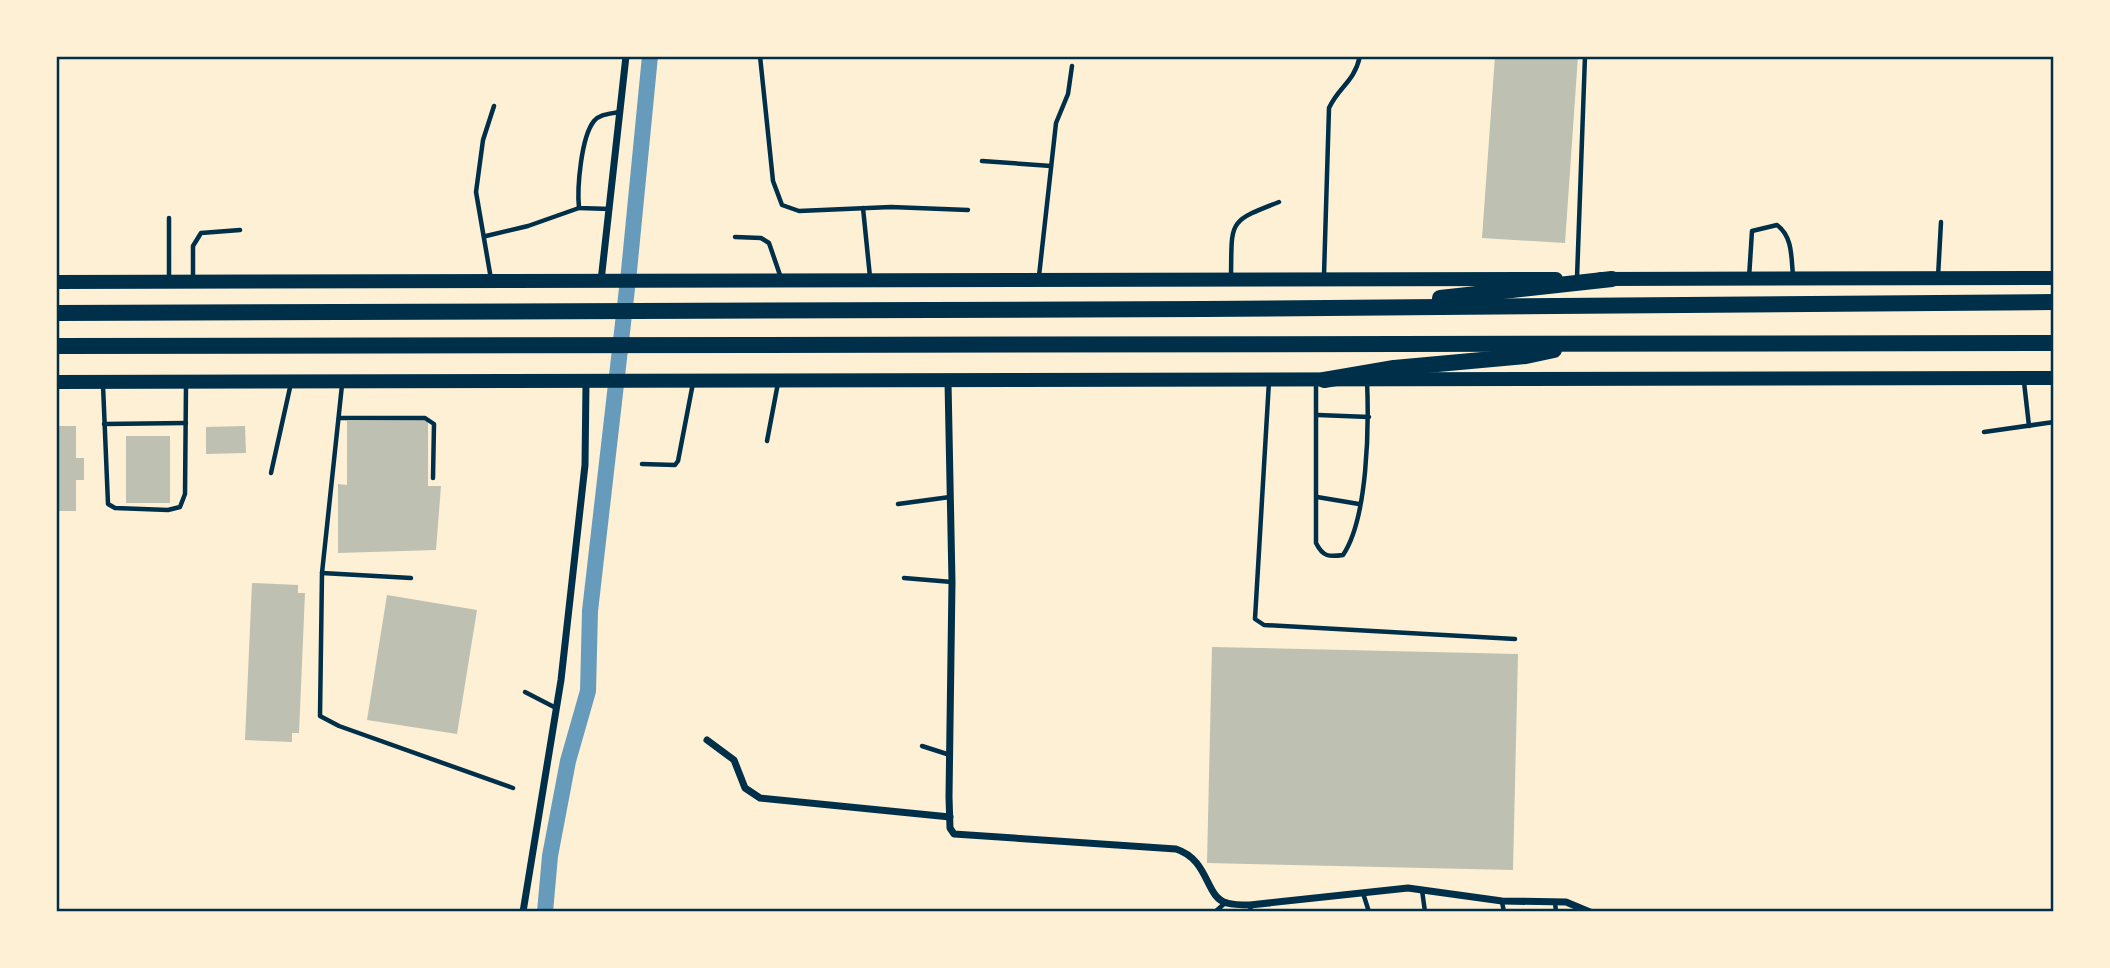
<svg xmlns="http://www.w3.org/2000/svg" width="2110" height="968" viewBox="0 0 2110 968" font-family="Inter,sans-serif">
<style>
.lines{fill:none;stroke-linecap:round;stroke-linejoin:round}
.canal{stroke:#669bbc;stroke-width:16}
.building{fill:#bec0b2}
.service{stroke:#003049;stroke-width:4.5}
.minor{stroke:#003049;stroke-width:7}
.secondary{stroke:#003049;stroke-width:14}
.trunk{stroke:#003049;stroke-width:16}
.neatline{fill:none;stroke:#003049;stroke-width:2.5}
</style>
<rect width="100%" height="100%" fill="#fdf0d5"/>
<g class="lines">
<polyline class="canal" points="545,912 550,856 568,761 588,691 590,611 629,271 650,56"/>
</g>
<g class="building">
<polygon points="1495,56 1578,56 1565,243 1482,238"/>
<polygon points="428,420 428,486 441,486 436,550 338,553 338,484 347,485 347,421"/>
<polygon points="56,426 76,426 76,458 84,458 84,480 76,480 76,511 56,511"/>
<polygon points="245,426 246,453 206,454 206,427"/>
<rect x="126" y="436" width="44" height="67"/>
<polygon points="252,583 298,585 298,593 305,593 299,733 292,733 292,742 245,740"/>
<polygon points="387,595 477,610 457,734 367,720"/>
<polygon points="1212,647 1518,654 1513,870 1207,863"/>
</g>
<g class="lines">
<g class="service">
<polyline points="760,56 773,181 782,205 799,211 891,207 968,210"/>
<polyline points="982,161 1051,166"/>
<polyline points="863,208 870,277"/>
<path d="M 610,209 L 579,208 C 577,188 581,137 594,121 C 600,114 610,114 619,112"/>
<polyline points="169,218 169,280"/>
<polyline points="486,236 528,226 579,208"/>
<polyline points="735,237 761,238 769,243 781,278"/>
<path d="M 1324,275 L 1329,108 C 1339,86 1354,83 1360,56"/>
<polyline points="1039,276 1056,123 1068,94 1072,66"/>
<path d="M 1231,276 C 1232,221 1227,222 1279,202"/>
<polyline points="193,277 193,246 201,233 240,230"/>
<polyline points="1938,277 1941,222"/>
<polyline points="1577,278 1585,56"/>
<path d="M 1749,278 L 1752,231 L 1777,225 C 1793,237 1791,257 1793,275"/>
<polyline points="491,279 476,192 483,140 494,106"/>
<polyline points="1269,381 1255,619 1264,625 1515,639"/>
<polyline points="2024,382 2029,426"/>
<path d="M 1316,384 L 1316,543 C 1323,557 1329,557 1343,555 C 1368,518 1369,426 1367,381"/>
<polyline points="103,385 108,504 115,508 168,510 180,507 185,494 186,384"/>
<polyline points="342,385 322,573 320,716 339,726 513,788"/>
<polyline points="1318,415 1369,417"/>
<polyline points="339,418 425,418 434,424 433,478"/>
<polyline points="104,424 186,423"/>
<polyline points="1984,432 2054,422"/>
<polyline points="767,441 778,383"/>
<polyline points="642,464 675,465 678,461 693,383"/>
<polyline points="271,473 291,383"/>
<polyline points="1317,497 1359,504"/>
<polyline points="898,504 950,497"/>
<polyline points="322,573 411,578"/>
<polyline points="904,578 952,582"/>
<polyline points="525,692 556,708"/>
<polyline points="922,746 950,755"/>
<polyline points="1422,890 1425,912"/>
<polyline points="1363,893 1369,912"/>
<polyline points="1502,902 1504,912"/>
<polyline points="1555,902 1556,912"/>
<polyline points="1250,905 1251,912"/>
<polyline points="1215,912 1225,903"/>
</g>
<g class="minor">
<polyline points="601,281 626,56"/>
<path d="M 948,382 L 952,582 L 949,797 L 950,828 L 954,834 L 1176,849 C 1210,860 1205,898 1227,903 C 1234,905 1243,905 1250,905 L 1408,888 L 1502,901 L 1566,902 L 1590,912"/>
<polyline points="707,740 734,760 745,788 760,798 950,817"/>
<polyline points="523,912 561,680 585,465 586,383"/>
</g>
<g class="secondary">
<polyline points="1601,279 2054,278"/>
<polyline points="56,282 1556,279"/>
<polyline points="56,382 2054,378"/>
</g>
<g class="trunk">
<polyline points="1440,298 1612,279"/>
<polyline points="56,313 1204,309 2054,302"/>
<polyline points="56,346 2054,343"/>
<polyline points="1324,380 1394,368 1526,356 1554,350"/>
</g>
</g>
<rect width="2110" height="968" fill="none" stroke="#fdf0d5" stroke-width="116"/>
<rect x="58" y="58" width="1994" height="852" class="neatline"/>
</svg>
